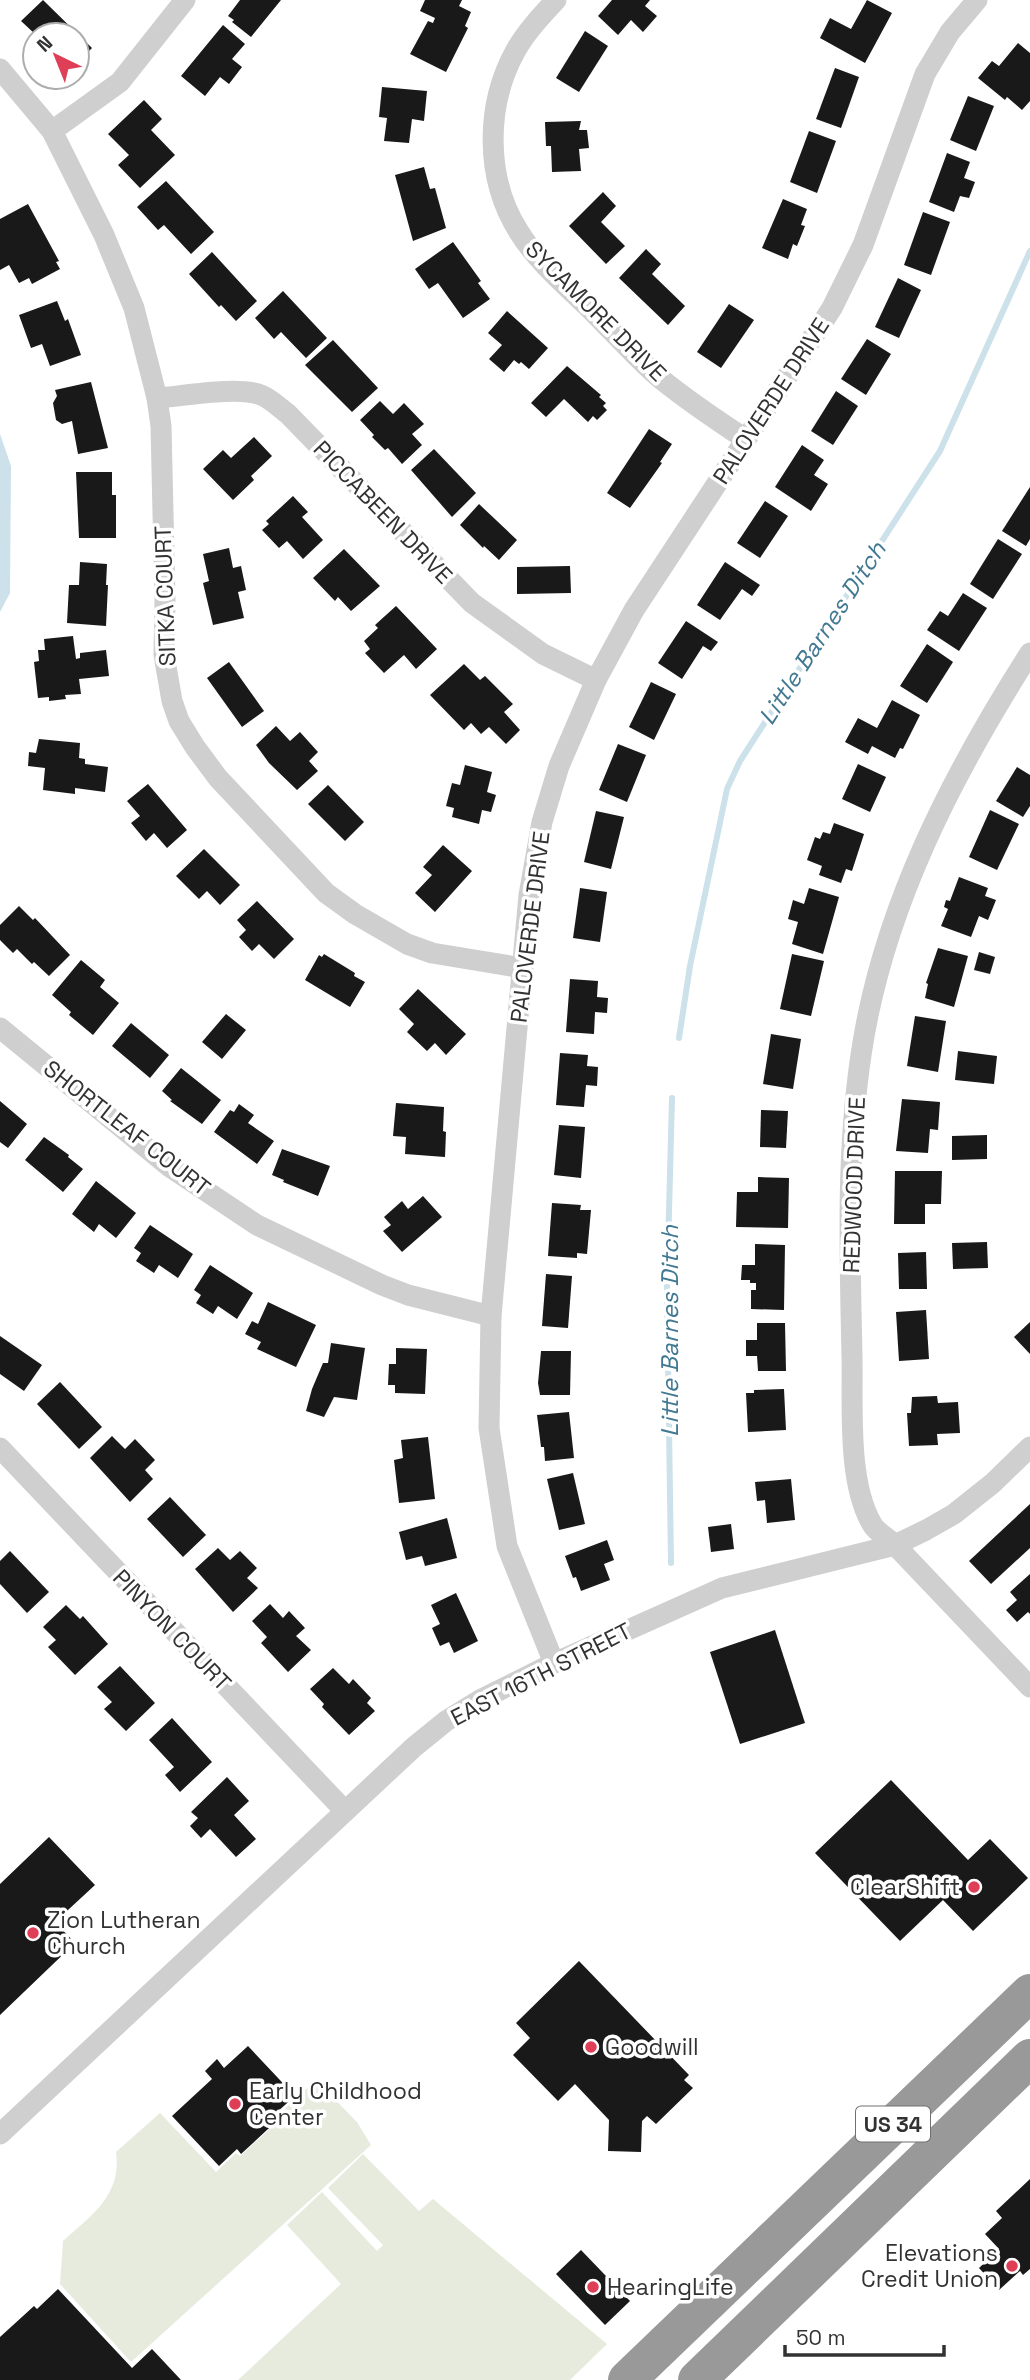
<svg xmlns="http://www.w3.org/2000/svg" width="1030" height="2380" viewBox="0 0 1030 2380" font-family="'Space Grotesk',sans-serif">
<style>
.green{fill:#e6ebde}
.water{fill:#cce1ea}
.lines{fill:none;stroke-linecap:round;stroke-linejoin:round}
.stream{stroke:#cce1ea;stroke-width:6}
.building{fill:#191919}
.street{stroke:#cfcfcf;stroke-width:21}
.highway{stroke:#999;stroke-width:38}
.poi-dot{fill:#de3f57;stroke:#fff;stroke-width:2.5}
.labels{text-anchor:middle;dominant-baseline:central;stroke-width:7;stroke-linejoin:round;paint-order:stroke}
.shield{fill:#fff;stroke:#707070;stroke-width:2}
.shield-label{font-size:21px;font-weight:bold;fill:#323232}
.street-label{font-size:23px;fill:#323232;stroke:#fff}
.poi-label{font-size:23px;fill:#323232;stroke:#fff;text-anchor:start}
.water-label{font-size:24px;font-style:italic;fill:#427992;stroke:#fff}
</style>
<rect width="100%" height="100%" fill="#fff"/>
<g class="green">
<path d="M 316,2080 L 357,2122 L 371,2145 L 131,2362 L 60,2284 L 63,2241 C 92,2215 122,2195 116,2152 L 160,2113 L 216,2172 L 236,2153 L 240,2156 L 282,2118 L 279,2114 Z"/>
<polygon points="363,2154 419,2211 433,2199 607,2344 570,2380 238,2380 341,2284 287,2225 322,2192 377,2251 383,2245 328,2188"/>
</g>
<polygon class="water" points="0,434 11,466 10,593 0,612"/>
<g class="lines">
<g class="stream">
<polyline points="679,1038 690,966 727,789 740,761 940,451 1030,251"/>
<polyline points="671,1563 667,1288 672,1098"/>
</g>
</g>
<g class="building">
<polygon points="43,0 92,48 77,63 77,35 36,35 21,21"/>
<polygon points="240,0 281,0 251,37 232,22 234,20 228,16"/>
<polygon points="425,0 462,0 459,6 471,12 465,26 468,28 446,72 410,54 428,21 433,23 435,18 420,11"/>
<polygon points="612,0 650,0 645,6 657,16 643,32 631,20 618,35 598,16"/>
<polygon points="867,0 892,13 865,63 820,38 830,18 851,29"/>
<polygon points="223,25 245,44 232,59 242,67 229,84 220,77 205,96 181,76"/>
<polygon points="585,31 608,46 579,92 556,78"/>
<polygon points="1018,43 1030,53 1030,101 1022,110 1007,97 1005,100 978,78 992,61 999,66"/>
<polygon points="835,68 859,77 841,128 816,119"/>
<polygon points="382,87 427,91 424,121 412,119 409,143 384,141 387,118 379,117"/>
<polygon points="968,96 994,106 976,151 950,140"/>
<polygon points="144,100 162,119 151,130 175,155 140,188 118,165 129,155 108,134"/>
<polygon points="581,121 579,130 587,130 589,148 579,149 581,171 552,172 551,146 546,146 545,122"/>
<polygon points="809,131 836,141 817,193 790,182"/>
<polygon points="947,153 970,162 964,178 975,182 969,198 960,196 954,212 929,202"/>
<polygon points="424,167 430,189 435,188 446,228 413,241 395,175"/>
<polygon points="166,181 214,232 191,254 164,225 158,230 137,207"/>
<polygon points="603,192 616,206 601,222 625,246 606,264 569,226"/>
<polygon points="783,199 807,209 801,225 805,226 797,246 793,244 788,259 762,248"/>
<polygon points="28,204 59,261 56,262 60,269 32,284 29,278 19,283 9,265 0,270 0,219"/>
<polygon points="923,212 950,222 931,275 904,265"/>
<polygon points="453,242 481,281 478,283 490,299 463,318 438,283 429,289 415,269"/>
<polygon points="646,249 661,264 652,274 685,306 668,325 619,278"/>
<polygon points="212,252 257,301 236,321 221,305 219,307 189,274"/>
<polygon points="898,278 921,290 899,338 875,327"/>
<polygon points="283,291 327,338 306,358 281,332 274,339 255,318"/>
<polygon points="57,301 65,321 68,319 81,355 50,366 42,344 31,348 19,315"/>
<polygon points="729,304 754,320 721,368 697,352"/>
<polygon points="507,311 548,348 529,369 521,362 519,364 514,360 504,372 489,359 502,345 488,333"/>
<polygon points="867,339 891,354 866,395 841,379"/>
<polygon points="333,340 378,388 352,412 305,365"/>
<polygon points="567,366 601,395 599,397 606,403 603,406 607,410 597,420 593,416 588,422 564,399 546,417 531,403"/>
<polygon points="91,382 108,448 78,454 72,421 62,424 56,420 53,403 57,396 55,390"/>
<polygon points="836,391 858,406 833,445 811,431"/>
<polygon points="380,401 393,414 404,403 424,424 412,434 422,445 402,464 388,448 385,450 372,437 374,435 360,420"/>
<polygon points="649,429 672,444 660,462 662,463 630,508 607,493"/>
<polygon points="254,437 272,456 251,476 254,480 233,500 203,469 223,450 231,458"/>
<polygon points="802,445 824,460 814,475 828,484 811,511 775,487"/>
<polygon points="434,449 476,493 452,517 411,470"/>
<polygon points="76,472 112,472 112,495 116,495 116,538 79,538"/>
<polygon points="1030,487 1030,539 1026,546 1002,531"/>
<polygon points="293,496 308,512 302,517 323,540 303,559 287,541 279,548 262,530 269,524 266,521"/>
<polygon points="765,501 788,516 760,558 737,543"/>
<polygon points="479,504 517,540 499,560 484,546 483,548 460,525"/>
<polygon points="998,539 1022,554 993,599 970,584"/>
<polygon points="229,548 233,568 241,566 246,590 238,592 244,618 213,625 203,583 209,581 203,554"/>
<polygon points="344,549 380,586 351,611 338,597 335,601 313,578"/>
<polygon points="80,562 107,564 106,585 108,585 106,626 67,623 69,585 79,585"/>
<polygon points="725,562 760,585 752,596 742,589 720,620 697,605"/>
<polygon points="570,566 571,593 517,594 517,567"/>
<polygon points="963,593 987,608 959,651 927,630 940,611 948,616"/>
<polygon points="396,606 437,649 416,669 404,655 384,673 365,653 370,649 364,641 378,628 375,625"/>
<polygon points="686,621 718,642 711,651 703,646 682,679 658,663"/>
<polygon points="73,636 76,659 80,658 80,653 106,650 109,676 79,679 81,694 65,695 66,699 49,701 49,697 38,698 34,662 39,661 38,650 45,650 44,639"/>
<polygon points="927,644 953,662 927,703 900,686"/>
<polygon points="229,662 264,711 242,727 207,678"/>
<polygon points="464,664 480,680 485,676 513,704 504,712 520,730 506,744 489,727 481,734 471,723 464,730 430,695"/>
<polygon points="651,682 676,694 654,740 629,727"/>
<polygon points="892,700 920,715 903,749 900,748 895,758 872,746 868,754 845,742 858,718 877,728"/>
<polygon points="276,726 290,741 300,732 318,752 309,761 318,771 297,790 269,763 256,745"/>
<polygon points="39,739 80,743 79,758 85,759 85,764 108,767 105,792 75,788 75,794 43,790 45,768 28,766 29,752 36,753"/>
<polygon points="618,744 646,755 627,802 599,790"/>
<polygon points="858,764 886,777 870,812 842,799"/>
<polygon points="465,765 492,772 487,792 496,795 491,812 482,810 479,824 452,817 454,808 446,806 452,783 460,785"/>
<polygon points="1017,767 1030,775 1030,806 1023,817 996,801"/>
<polygon points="148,784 187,830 167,848 154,833 146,841 131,823 140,816 127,801"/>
<polygon points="328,785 364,822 345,841 308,804"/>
<polygon points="990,810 1019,824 997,870 969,857"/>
<polygon points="596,811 624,817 611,869 584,862"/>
<polygon points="834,823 864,834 852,871 846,869 841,883 819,875 822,866 807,860 815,837 820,839 823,832 830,834"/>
<polygon points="443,845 472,871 435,912 415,893 432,875 423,867"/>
<polygon points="204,849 240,885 220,905 207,891 199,899 176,876"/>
<polygon points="959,877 988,888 985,896 996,900 988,920 979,916 971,937 941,926 948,909 944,907 946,900 950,901"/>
<polygon points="580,888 607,892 600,942 573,938"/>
<polygon points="809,888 839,897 823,954 792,944 798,922 788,919 793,900 804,904"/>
<polygon points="257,901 294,939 274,959 259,944 252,951 239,937 246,930 237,920"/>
<polygon points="19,906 33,920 35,918 70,955 49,976 34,962 32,964 17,949 13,953 0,940 0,925"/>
<polygon points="938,948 968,956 954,1007 925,998 928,984 926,983"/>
<polygon points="979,952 995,957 990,974 974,970"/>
<polygon points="324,954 355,973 354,976 365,982 350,1007 305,980 319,955 322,957"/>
<polygon points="792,954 824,961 811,1016 780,1009"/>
<polygon points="81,960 105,980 100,987 119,1003 93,1035 69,1015 71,1012 52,995"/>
<polygon points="570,979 598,981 597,997 608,998 607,1013 595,1012 594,1034 566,1032"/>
<polygon points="418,989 466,1034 446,1055 435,1043 427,1051 407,1032 414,1024 399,1009"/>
<polygon points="226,1014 246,1030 222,1059 202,1042"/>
<polygon points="915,1016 946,1021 938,1072 907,1066"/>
<polygon points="131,1023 169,1055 150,1078 112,1046"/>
<polygon points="771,1034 801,1039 793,1089 763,1084"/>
<polygon points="958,1051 997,1056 994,1084 955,1080"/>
<polygon points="560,1053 588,1055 587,1066 598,1067 597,1086 586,1085 584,1107 556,1105"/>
<polygon points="181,1068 221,1100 202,1124 170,1101 172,1100 162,1091"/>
<polygon points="902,1099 940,1102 938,1130 930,1129 928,1153 896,1151"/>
<polygon points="0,1101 27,1124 8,1148 0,1142"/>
<polygon points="396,1103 444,1107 443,1131 446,1132 445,1157 405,1154 406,1137 393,1136"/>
<polygon points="239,1104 254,1115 248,1123 274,1141 257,1164 214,1132 230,1110 234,1112"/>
<polygon points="761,1110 788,1111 786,1148 760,1147"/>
<polygon points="559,1125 585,1127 581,1178 554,1175"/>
<polygon points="987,1135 987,1159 952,1160 952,1136"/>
<polygon points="44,1137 69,1155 68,1157 83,1169 63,1192 25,1160"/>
<polygon points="282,1149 330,1166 318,1196 283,1182 284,1180 272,1175"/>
<polygon points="895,1171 942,1171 941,1204 925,1204 925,1224 894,1224"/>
<polygon points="758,1177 789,1178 788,1228 736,1227 737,1192 758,1192"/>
<polygon points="96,1181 136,1213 116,1238 99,1224 94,1232 72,1214"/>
<polygon points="423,1196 442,1217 402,1252 383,1231 391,1225 384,1217 402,1201 408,1209"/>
<polygon points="552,1203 581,1205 580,1210 591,1210 587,1254 577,1253 577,1258 548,1256"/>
<polygon points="150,1225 193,1254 178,1278 159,1265 154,1273 136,1261 141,1253 134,1248"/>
<polygon points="987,1242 988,1268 953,1269 952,1243"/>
<polygon points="755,1244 785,1245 784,1310 751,1309 751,1290 756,1290 756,1283 750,1283 750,1280 741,1280 742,1265 755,1265"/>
<polygon points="926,1252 927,1289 899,1289 898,1253"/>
<polygon points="210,1265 253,1293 237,1319 218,1306 213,1314 196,1303 201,1295 194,1290"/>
<polygon points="546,1274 572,1276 568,1328 542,1326"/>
<polygon points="268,1302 316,1325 296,1367 257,1349 261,1342 245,1334 252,1321 258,1324"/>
<polygon points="926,1310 929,1359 899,1361 896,1312"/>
<polygon points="1030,1322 1030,1354 1014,1337"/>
<polygon points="757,1323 785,1323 786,1371 758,1371 757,1356 746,1356 746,1340 757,1340"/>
<polygon points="0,1336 42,1365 24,1391 0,1374"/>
<polygon points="331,1343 365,1348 357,1400 334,1397 324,1417 306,1411 312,1389 323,1363 328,1363"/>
<polygon points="396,1348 427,1349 425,1394 395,1393 395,1385 388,1385 389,1364 396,1364"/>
<polygon points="541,1351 571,1351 570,1395 540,1395 538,1383"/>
<polygon points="60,1382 102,1427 79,1449 37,1404"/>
<polygon points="784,1389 786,1430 748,1432 746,1393 754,1393 754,1390"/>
<polygon points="937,1396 938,1403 958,1402 960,1433 937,1434 938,1445 909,1446 907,1413 911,1413 912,1397"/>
<polygon points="569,1412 574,1458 545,1461 544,1447 541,1447 537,1415"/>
<polygon points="112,1436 125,1449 135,1439 155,1460 145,1470 153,1479 130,1502 90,1458"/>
<polygon points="428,1437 435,1499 399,1503 394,1460 403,1458 401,1440"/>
<polygon points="573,1473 585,1524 559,1530 547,1479"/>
<polygon points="791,1479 795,1520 767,1523 765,1500 757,1501 755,1482"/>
<polygon points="170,1497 206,1535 183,1557 147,1519"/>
<polygon points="1030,1504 1030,1548 991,1584 969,1561"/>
<polygon points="447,1518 457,1558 425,1566 422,1556 406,1560 399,1532"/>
<polygon points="731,1524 734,1549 711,1552 708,1527"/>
<polygon points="607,1540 614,1560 604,1564 610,1580 581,1591 576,1577 573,1578 565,1556"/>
<polygon points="218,1548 230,1560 240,1551 257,1568 247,1578 258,1588 233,1612 195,1569"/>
<polygon points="10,1551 49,1592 27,1613 0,1584 0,1561"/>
<polygon points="1030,1574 1030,1614 1028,1612 1017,1622 1006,1610 1017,1600 1010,1592"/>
<polygon points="456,1593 478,1641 454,1653 449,1642 440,1646 432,1628 440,1624 431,1605"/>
<polygon points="270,1604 283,1618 289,1611 305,1628 296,1636 311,1650 288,1672 261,1643 267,1637 252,1621"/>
<polygon points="66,1605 80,1619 83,1616 108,1644 75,1675 48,1647 56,1640 43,1627"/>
<polygon points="775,1630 805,1723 740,1744 710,1652"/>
<polygon points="120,1666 155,1703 126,1731 104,1709 112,1702 97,1687"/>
<polygon points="333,1668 349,1684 353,1679 371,1698 367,1703 375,1711 349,1735 322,1707 324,1704 310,1689"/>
<polygon points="172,1718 212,1762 180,1792 165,1775 174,1767 149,1740"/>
<polygon points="227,1777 249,1801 234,1815 256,1839 236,1857 210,1829 201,1838 190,1826 198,1818 191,1812"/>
<polygon points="891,1780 968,1860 990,1839 1028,1878 973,1931 943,1900 900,1941 815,1853"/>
<polygon points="49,1837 95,1885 55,1922 75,1943 0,2015 0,1884"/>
<polygon points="579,1961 689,2075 684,2080 693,2088 656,2124 647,2116 642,2121 641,2152 608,2151 609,2120 575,2084 558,2101 513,2055 530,2038 516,2023"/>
<polygon points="248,2046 295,2096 276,2113 281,2117 241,2154 237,2149 219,2166 172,2116 212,2079 205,2071 217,2059 224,2068"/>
<polygon points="1030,2179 1030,2269 1023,2275 1020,2271 999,2290 979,2268 999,2249 985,2234 1002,2218 996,2211"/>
<polygon points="581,2250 630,2301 605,2325 556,2274"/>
<polygon points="58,2289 132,2368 152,2349 181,2380 0,2380 0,2337 34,2306 37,2309"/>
</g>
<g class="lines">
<g class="street">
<path d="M 556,0 C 542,15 526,32 516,50 C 485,105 485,179 519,232 C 538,263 569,288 595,314 C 615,334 634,355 655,374 C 683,398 714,418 745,439"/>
<polyline points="0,69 52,131 104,235 134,308 157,398 161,426 165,600 164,655 172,701 179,721 195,747 218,778 326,893 355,914 407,944 432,953 523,968"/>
<polyline points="52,131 120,82 185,0"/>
<path d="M 157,398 C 184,396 238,386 261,395 C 271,399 280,408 288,414 L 472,603 L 543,654 L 596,680"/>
<path d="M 1030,653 C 952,775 882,910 861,1055 C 846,1156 850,1256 852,1357 C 853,1404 847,1482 872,1524 C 876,1532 888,1538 895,1545 L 1030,1687"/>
<polyline points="0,1028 170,1167 257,1225 382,1285 408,1295 491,1316"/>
<polyline points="0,1448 345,1811"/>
<polyline points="554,1663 507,1546 489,1428 491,1316 529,895 542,822 559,766 596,680 634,610 832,308 863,245 925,74 950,32 977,0"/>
<polyline points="0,2134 414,1747 446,1721 480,1700 554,1663 722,1588 895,1545 926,1530 954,1514 993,1483 1030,1447"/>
</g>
<g class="highway">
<polyline points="627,2380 1030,1993"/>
<polyline points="697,2380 1030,2058"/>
</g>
</g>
<g class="poi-dot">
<circle cx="974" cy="1887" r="7"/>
<circle cx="33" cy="1933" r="7"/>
<circle cx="591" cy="2047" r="7"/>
<circle cx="235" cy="2104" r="7"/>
<circle cx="1012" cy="2266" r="7"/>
<circle cx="593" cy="2287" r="7"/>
</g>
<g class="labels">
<rect class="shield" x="856" y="2106.5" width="74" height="35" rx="5"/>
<g class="shield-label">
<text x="893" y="2124">US 34</text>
</g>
<g class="street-label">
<text transform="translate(596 311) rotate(45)">SYCAMORE DRIVE</text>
<text transform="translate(771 401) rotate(-57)">PALOVERDE DRIVE</text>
<text transform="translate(383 512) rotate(46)">PICCABEEN DRIVE</text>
<text transform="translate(165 596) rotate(-92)">SITKA COURT</text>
<text transform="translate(530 927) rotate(-83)">PALOVERDE DRIVE</text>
<text transform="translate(127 1128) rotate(38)">SHORTLEAF COURT</text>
<text transform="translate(854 1185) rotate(-88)">REDWOOD DRIVE</text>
<text transform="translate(172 1630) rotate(46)">PINYON COURT</text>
<text transform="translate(541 1674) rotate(-27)">EAST 16TH STREET</text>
</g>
<g class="poi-label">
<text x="960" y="1887" text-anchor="end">ClearShift</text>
<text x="47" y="1920">Zion Lutheran<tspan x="47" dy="26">Church</tspan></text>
<text x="605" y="2047">Goodwill</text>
<text x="249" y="2091">Early Childhood<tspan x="249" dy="26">Center</tspan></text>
<text x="998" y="2253" text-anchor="end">Elevations<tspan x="998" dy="26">Credit Union</tspan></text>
<text x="607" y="2287">HearingLife</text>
</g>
<g class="water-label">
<text transform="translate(822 633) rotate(-57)">Little Barnes Ditch</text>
<text transform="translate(669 1331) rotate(-90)">Little Barnes Ditch</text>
</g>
</g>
<g transform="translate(56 56) rotate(317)"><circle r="33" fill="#ffffff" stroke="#adadad" stroke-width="2"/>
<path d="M0-5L12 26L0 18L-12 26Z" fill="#de3f57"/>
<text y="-10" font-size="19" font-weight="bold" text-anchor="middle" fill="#323232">N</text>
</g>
<path d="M785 2345v10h159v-10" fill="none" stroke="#323232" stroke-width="3.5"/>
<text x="796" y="2345" font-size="21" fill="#323232" stroke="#ffffff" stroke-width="5" paint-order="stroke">50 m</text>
</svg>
